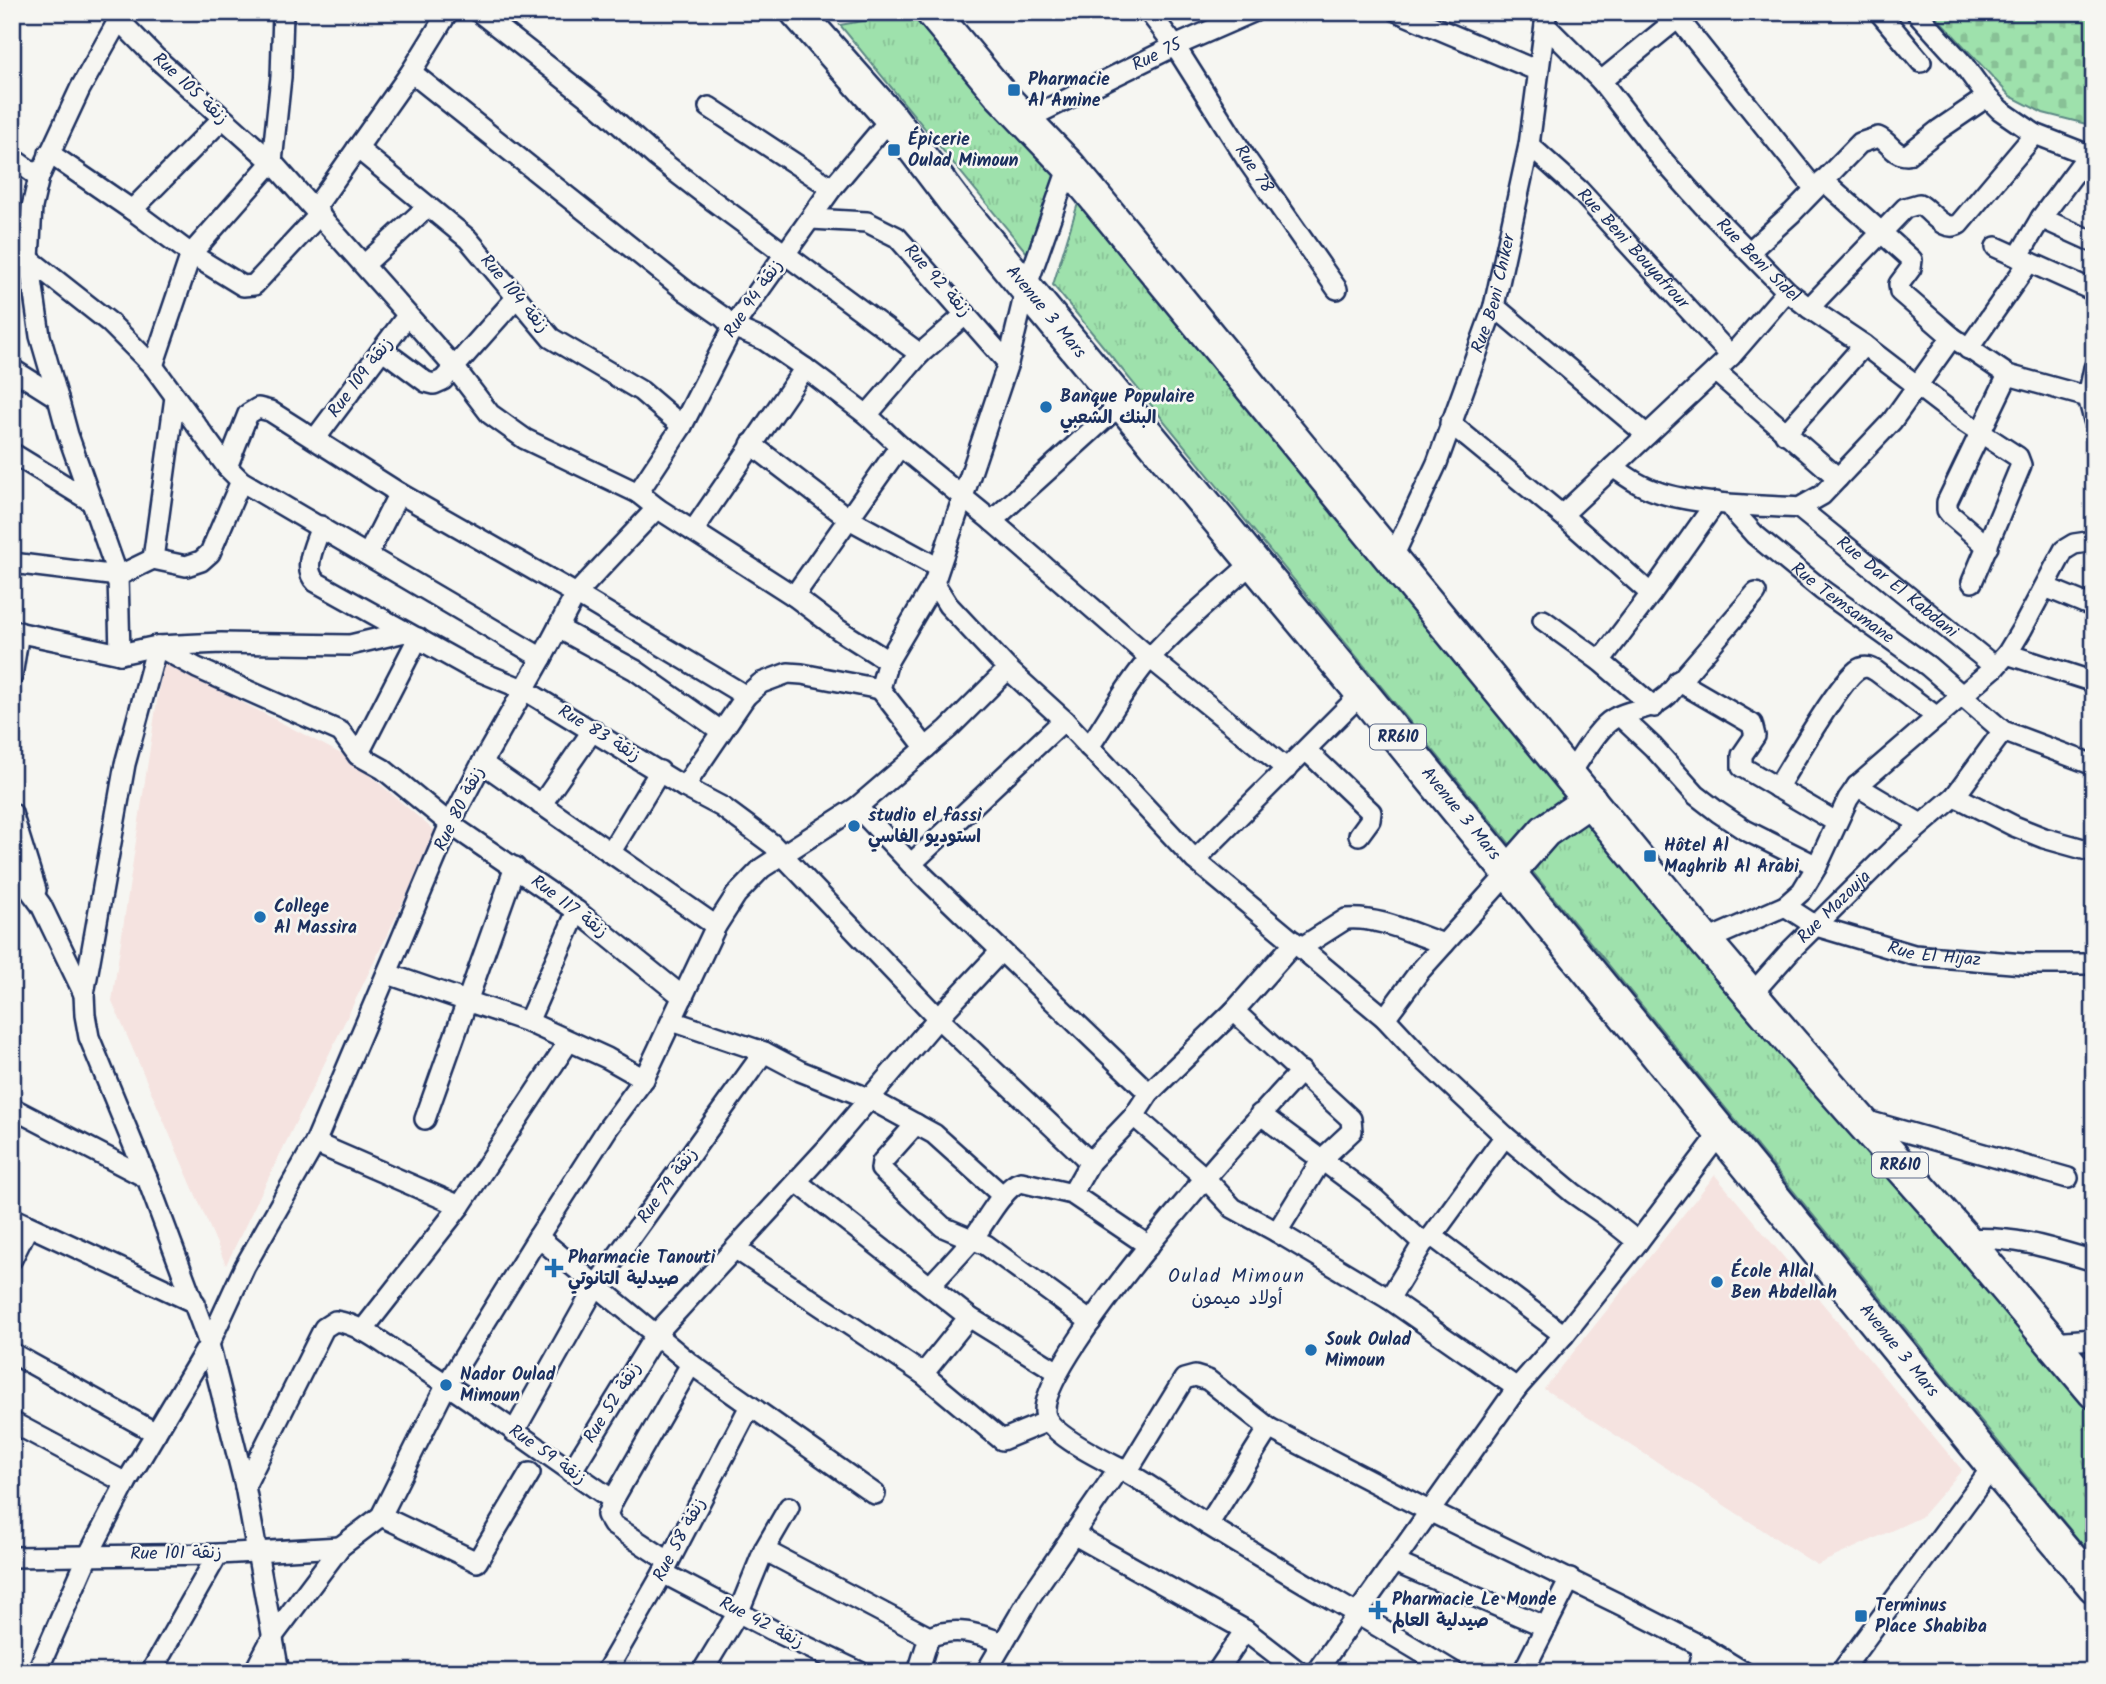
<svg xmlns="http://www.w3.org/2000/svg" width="2106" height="1684" viewBox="0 0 2106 1684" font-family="Kalam,'Playpen Sans Arabic',sans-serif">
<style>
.built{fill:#f5e3e0}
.cemetery{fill:url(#cemetery-stones);stroke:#5c8885;stroke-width:2}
.park{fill:url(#park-tufts);stroke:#5c8885;stroke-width:2}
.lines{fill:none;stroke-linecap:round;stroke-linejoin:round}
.street-casing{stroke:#1b2f5e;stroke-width:24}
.primary-casing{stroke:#1b2f5e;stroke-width:37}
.street{stroke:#f6f6f2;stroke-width:19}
.primary{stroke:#f6f6f2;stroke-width:32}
.poi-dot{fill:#1f6fb2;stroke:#f6f6f2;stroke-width:2.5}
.labels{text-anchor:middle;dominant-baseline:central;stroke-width:5;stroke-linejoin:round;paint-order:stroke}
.shield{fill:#f6f6f2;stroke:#5d6b8a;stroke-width:2}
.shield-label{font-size:16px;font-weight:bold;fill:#1b2f5e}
.street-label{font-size:18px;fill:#1b2f5e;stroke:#f6f6f2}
.poi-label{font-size:18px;font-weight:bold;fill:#1b2f5e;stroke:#f6f6f2;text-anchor:start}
.neighbourhood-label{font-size:19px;letter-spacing:2px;fill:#1b2f5e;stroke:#f6f6f2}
</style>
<defs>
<pattern id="cemetery-stones" width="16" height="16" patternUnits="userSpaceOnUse" patternTransform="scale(1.75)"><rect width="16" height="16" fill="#9ee1ac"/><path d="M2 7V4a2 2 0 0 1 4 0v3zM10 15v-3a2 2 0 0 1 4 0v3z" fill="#88c196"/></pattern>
<pattern id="park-tufts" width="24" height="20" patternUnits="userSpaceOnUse" patternTransform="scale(1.75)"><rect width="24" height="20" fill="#9ee1ac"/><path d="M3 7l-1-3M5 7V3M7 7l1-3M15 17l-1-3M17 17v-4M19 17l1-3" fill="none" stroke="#88c196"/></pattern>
</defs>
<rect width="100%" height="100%" fill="#f6f6f2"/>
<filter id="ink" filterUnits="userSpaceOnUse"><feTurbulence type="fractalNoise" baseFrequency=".0143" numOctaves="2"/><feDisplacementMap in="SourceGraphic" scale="14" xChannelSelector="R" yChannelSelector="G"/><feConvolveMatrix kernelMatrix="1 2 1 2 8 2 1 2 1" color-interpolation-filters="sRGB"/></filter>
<g filter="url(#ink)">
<g class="built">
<polygon points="163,661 351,759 437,833 226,1265 112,1001"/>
<polygon points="1715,1175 1962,1470 1921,1517 1817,1565 1544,1389"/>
</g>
<polygon class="cemetery" points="1932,12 2094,12 2094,126 2043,113 2010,96"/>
<g class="park">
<polygon points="902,14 935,18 1057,169 1027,253 840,25"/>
<polygon points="1079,200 2094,1402 2094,1559 1053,285"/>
</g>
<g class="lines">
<defs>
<g id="street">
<polyline points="111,12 155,57 272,162 454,367 490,414 525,439 638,493 657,508 794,596 839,630 888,661"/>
<polyline points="479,12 600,107 656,157 700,191 920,354"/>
<path id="s1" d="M 1149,12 L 1175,46 L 1247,160 L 1337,289"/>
<polyline points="1398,12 1538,71"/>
<polyline points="1673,12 1814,188"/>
<polyline points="1879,12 1921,62"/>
<polyline points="1916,12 1963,64 1987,97 2000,110 2035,134 2094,157"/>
<polyline points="118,21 80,89 39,177 32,207 29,259 40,336 58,398 68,435 118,576 120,654"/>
<path id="s2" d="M 1545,25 L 1601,81 L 1661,158 L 1702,204 L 1787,291 L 1809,308 L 1864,345 L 1963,421 L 2018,457 L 2021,465 L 1972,582"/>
<polyline points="411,72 687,292 723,317 733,327 764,340 805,368 867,415 900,446 992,521 1150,658 1287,769"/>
<polyline points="1601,81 1677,19"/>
<polyline points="709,107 832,188"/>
<path id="s3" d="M 1025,120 L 1175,46 L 1253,12"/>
<path id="s4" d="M 1529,145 L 1579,190 L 1731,356"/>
<polyline points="357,148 468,239 551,338 641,391 682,426"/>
<polyline points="49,153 132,210 191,254 243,286 254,285 320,214"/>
<polyline points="12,158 39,177"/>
<polyline points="1823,180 1912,260 1911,268 1899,284 1900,292 1952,337 2008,375 2088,397"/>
<polyline points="315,208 411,72 448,12"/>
<polyline points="132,210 222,119"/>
<polyline points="2041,218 2094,242"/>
<polyline points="811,219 867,222 897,237 1008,363"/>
<polyline points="1996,247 2094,291"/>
<path d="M 1749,252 L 1792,213 L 1860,143 L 1878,137 C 1890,142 1893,155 1907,155 L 1940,129 L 1987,97"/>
<polyline points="12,255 29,259 109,322 153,366 227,467 241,481 542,658"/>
<polyline points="2018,257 2041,218 2088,155"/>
<polyline points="364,265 427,207"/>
<polyline points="1494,306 1647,435"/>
<path d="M 1809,308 L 1905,208 L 1919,204 C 1932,211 1943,233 1959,224 L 2035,134"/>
<polyline points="1968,349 2029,262"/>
<polyline points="383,350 426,382 434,384 443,380 516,298"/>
<polyline points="153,366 191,254 272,162 281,77 283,12"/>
<polyline points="2094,368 2088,397 2094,420"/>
<polyline points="12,369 58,398"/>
<polyline points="1715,371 1838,478"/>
<polyline points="867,415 920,354 966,314"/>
<polyline points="1450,423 1562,515 1651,594"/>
<polyline points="1785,434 1864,345"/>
<polyline points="315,439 407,316"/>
<polyline points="751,444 849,519 937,567"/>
<polyline points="12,453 92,502"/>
<polyline points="227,467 248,414 258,408 270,411 399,493 576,594 746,696"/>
<path d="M 1613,467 C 1622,473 1631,480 1641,485 C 1681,506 1754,505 1799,508 L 1822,495 L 1892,421 L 1952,337"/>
<polyline points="638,493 682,426 733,327 832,188 891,118"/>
<path id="s5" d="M 1730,505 L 1737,515 L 1755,535 L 1822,590 L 1928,666 L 2003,731 L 2094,765"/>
<path id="s6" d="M 1799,508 L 1995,667"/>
<polyline points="1562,515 1731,356 1787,291"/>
<polyline points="992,521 1122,403"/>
<path d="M 321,526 C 316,543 301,568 316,582 L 469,667 L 523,689 L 684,787 L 722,807 L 772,844 L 938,1018 L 1090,1162"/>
<polyline points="693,531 805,368"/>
<polyline points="1988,547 1951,515 1947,510 1947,502 2008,375"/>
<polyline points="368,554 399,493"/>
<polyline points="153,559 175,397"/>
<path id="s7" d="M 1392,559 L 1437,463 L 1494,306 L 1529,145 L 1546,17"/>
<polyline points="12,563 118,576 153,559 186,566 201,561 210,553 241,481"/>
<polyline points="934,583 948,605 1008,669 1064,720 1195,860 1385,1018 1424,1060 1505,1136 1573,1193 1603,1214 1638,1242"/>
<polyline points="2045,587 2094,607"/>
<polyline points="794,596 900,446"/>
<polyline points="1543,620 1600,661 1654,707"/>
<polyline points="558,628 635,670 721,731"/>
<polyline points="12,631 120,654 157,646 221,643 350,645 405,632"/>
<polyline points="157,646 125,764 84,994 85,1015 89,1037 147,1178 209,1344 245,1486 279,1672"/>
<polyline points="157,646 197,668 341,732 358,755 383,769 450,824 577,911 683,997"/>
<polyline points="2007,654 2094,682"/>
<polyline points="1600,661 1651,594 1716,502"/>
<polyline points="12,676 19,632"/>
<polyline points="1678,681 1752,724 1755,736 1742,755 1742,767 1836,822"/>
<polyline points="880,689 926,748"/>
<polyline points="1620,716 1653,747 1696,795 1718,812 1745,830 1817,866"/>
<path d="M 1089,747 C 1109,718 1126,685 1150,658 C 1181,623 1219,593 1253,562"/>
<polyline points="1306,750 1371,812 1370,820 1359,835"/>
<polyline points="358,755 418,638"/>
<polyline points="482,763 716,926"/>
<path d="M 1569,775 C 1581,759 1597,728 1613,719 C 1633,707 1648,713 1668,695 L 1756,593"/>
<polyline points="1857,786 1921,824"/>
<polyline points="684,787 746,696 761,683 788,673 802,674 880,689 888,661 934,583 1008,363 1026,288 1069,166"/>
<path d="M 1777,788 C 1790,768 1843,674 1861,668 C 1867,666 1871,668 1876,671 L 1937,717"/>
<polyline points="1955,796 2014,826 2044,838 2094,852"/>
<polyline points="541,805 593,730"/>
<polyline points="857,807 911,864 1149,1093"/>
<polyline points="12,813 36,890"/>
<polyline points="610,853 660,771"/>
<polyline points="1195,860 1362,693"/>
<polyline points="911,864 1064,720"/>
<polyline points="12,866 41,905 84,994"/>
<path id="s8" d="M 1785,906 L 1816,926 L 1914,955 L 2024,964 L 2094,964"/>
<polyline points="1705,941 1785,906 1802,891 1817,866 1848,799 1857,786 1995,667 2007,654 2022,629 2064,550 2074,544 2094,541"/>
<path d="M 1302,947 L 1346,919 C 1379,916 1413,934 1444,944"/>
<polyline points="388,974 528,1022 607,1058 644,1079"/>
<path id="s9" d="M 1751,995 L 1790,951 L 1893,849 L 1955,796 L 2003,731"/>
<polyline points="1234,1011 1351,1119 1352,1131 1322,1159 1277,1232"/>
<polyline points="1385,1018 1419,972 1509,872"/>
<polyline points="672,1021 764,1052 800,1071 868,1098 934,1134 1003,1196"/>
<polyline points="528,1022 577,911"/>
<path d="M 1301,1071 C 1255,1120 1041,1356 1045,1412 C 1047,1435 1109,1462 1128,1473 C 1156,1489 1181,1508 1208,1525 C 1289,1575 1372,1622 1454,1672"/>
<polyline points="12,1108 147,1178"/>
<polyline points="1260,1114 1376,1200 1423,1243"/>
<polyline points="1134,1116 1205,1178 1233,1208 1277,1232 1389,1299 1517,1388"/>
<polyline points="425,1119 515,867"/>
<polyline points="1864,1120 2068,1178"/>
<polyline points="916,1124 882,1162 881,1169 943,1227 986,1245 1091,1322"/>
<polyline points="315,1143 460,1206"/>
<polyline points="797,1182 969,1317 1058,1372"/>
<polyline points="1072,1194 1090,1162 1134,1116 1149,1093 1234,1011 1295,942"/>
<polyline points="12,1218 195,1303"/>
<polyline points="1432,1236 1564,1335"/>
<polyline points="538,1237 691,1364 875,1494"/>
<path d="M 1965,1239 C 2014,1236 2048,1247 2094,1261"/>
<polyline points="736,1249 923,1374 1002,1440 1048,1421"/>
<polyline points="12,1259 28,1227"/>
<path d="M 931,1285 C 945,1270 959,1255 972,1240 C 984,1225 1003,1186 1021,1182 L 1072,1194 L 1149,1246"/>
<polyline points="1389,1299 1423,1243 1432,1236 1505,1136"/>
<polyline points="362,1331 460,1206 569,1041"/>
<polyline points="2052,1342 2094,1339"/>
<polyline points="12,1353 156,1433"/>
<polyline points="923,1374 969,1317"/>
<polyline points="12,1422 126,1483"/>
<polyline points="514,1432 597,1284 764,1052"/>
<polyline points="571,1472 656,1334 829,1146 938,1018 1001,951"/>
<polyline points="1127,1472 1184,1379 1195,1376 1208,1380 1269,1428 1429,1511 1623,1606 1703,1647 1744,1672"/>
<path d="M 245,1486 L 324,1328 L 335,1321 C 359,1324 381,1342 401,1355 C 474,1400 542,1452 613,1500"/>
<polyline points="381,1516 477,1562 530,1473"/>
<polyline points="1208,1525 1269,1428"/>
<polyline points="1073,1534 1245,1630 1299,1672"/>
<path d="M 764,1550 L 929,1637 C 956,1626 976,1633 1003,1643"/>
<polyline points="12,1557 218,1554 340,1547"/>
<polyline points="668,1561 613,1525 607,1515 613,1500 691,1364"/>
<polyline points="1394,1562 1546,1627"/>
<polyline points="663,1573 772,1630 860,1672"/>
<polyline points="37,1672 88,1556 126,1483 209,1344 245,1266 315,1143 450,824 482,763 542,658 576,594 657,508"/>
<polyline points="151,1672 218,1554"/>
<polyline points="254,1672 273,1636 340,1547 381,1516 447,1384 538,1237 608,1128 644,1079 716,926 736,895 762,868 857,807 948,729 1008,669"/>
<polyline points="606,1672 663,1573 750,1406"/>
<polyline points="702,1672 739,1611 764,1550 789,1507"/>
<polyline points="918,1672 929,1637"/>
<polyline points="986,1672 1030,1597 1119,1468"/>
<polyline points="1217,1672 1245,1630"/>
<polyline points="1316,1672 1517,1388 1564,1335 1638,1242 1721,1132"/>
<polyline points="1523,1672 1570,1579"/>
<polyline points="1697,1672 1703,1647"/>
<polyline points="1841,1672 1993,1466"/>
</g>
<g id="primary">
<path id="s10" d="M 797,12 L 891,118 L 957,205 L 1362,693 L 1993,1466 L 2094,1586"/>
<polyline points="932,12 1001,95 1069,166 1094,196 1705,941 1792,1043 1965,1239 2094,1392"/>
<polyline points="1509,872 1545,831 1590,800"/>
</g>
</defs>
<use href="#street" class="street-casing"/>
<use href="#primary" class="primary-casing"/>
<use href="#street" class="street"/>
<use href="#primary" class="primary"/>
</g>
</g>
<g class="poi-dot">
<rect x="1007" y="83" width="14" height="14" rx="3.5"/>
<rect x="887" y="143" width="14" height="14" rx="3.5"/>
<circle cx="1046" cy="407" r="7"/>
<circle cx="854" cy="826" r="7"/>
<rect x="1643" y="849" width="14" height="14" rx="3.5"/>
<circle cx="260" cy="917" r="7"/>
<path d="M550.5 1257.5h7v7h7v7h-7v7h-7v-7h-7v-7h7z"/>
<circle cx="1717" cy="1282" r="7"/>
<circle cx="1311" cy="1350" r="7"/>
<circle cx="446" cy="1385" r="7"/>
<path d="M1374.5 1599.5h7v7h7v7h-7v7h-7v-7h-7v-7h7z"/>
<rect x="1854" y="1609" width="14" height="14" rx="3.5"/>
</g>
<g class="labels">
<g class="shield">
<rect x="1370" y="724.5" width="56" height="25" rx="5"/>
<rect x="1872" y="1152.5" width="56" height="25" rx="5"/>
</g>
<g class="shield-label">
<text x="1398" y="737">RR610</text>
<text x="1900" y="1165">RR610</text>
</g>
<g class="street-label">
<text stroke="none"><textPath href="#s3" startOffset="147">Rue 75</textPath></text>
<text transform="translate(190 89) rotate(43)">Rue 105 زنقة</text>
<text stroke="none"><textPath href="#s1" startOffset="189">Rue 78</textPath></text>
<text stroke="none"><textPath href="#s4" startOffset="147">Rue Beni Bouyafrour</textPath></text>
<text stroke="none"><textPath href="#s2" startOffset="318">Rue Beni Sidel</textPath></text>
<text transform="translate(937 281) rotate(48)">Rue 92 زنقة</text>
<text stroke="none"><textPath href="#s7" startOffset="285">Rue Beni Chiker</textPath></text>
<text transform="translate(514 294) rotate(50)">Rue 104 زنقة</text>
<text transform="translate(754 299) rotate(-56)">Rue 94 زنقة</text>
<text stroke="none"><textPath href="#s10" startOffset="390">Avenue 3 Mars</textPath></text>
<text transform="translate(361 378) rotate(-53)">Rue 109 زنقة</text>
<text stroke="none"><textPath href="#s6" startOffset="126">Rue Dar El Kabdani</textPath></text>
<text stroke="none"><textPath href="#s5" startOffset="150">Rue Temsamane</textPath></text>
<text transform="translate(599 734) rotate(31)">Rue 83 زنقة</text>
<text transform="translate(460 809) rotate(-64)">Rue 80 زنقة</text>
<text stroke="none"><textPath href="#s10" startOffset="1041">Avenue 3 Mars</textPath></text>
<text transform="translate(569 907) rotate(37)">Rue 117 زنقة</text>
<text stroke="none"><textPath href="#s9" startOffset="121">Rue Mazouja</textPath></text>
<text stroke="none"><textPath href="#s8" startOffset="159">Rue El Hijaz</textPath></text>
<text transform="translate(668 1186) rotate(-54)">Rue 79 زنقة</text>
<text stroke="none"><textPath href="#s10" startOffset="1734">Avenue 3 Mars</textPath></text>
<text transform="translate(613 1403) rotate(-58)">Rue 52 زنقة</text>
<text transform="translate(547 1455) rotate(35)">Rue 59 زنقة</text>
<text transform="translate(680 1540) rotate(-62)">Rue 58 زنقة</text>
<text transform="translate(176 1554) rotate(-1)">Rue 101 زنقة</text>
<text transform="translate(761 1623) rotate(27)">Rue 42 زنقة</text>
</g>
<g class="poi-label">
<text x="1028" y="80">Pharmacie<tspan x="1028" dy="21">Al Amine</tspan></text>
<text x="908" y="140">Épicerie<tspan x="908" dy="21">Oulad Mimoun</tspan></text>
<text x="1060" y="397">Banque Populaire<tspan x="1060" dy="21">البنك الشعبي</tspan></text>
<text x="868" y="816">studio el fassi<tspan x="868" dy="21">استوديو الفاسي</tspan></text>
<text x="1664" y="846">Hôtel Al<tspan x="1664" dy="21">Maghrib Al Arabi</tspan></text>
<text x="274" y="907">College<tspan x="274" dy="21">Al Massira</tspan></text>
<text x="568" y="1258">Pharmacie Tanouti<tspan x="568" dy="21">صيدلية التانوتي</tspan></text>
<text x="1731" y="1272">École Allal<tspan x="1731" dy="21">Ben Abdellah</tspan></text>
<text x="1325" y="1340">Souk Oulad<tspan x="1325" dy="21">Mimoun</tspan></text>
<text x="460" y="1375">Nador Oulad<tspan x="460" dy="21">Mimoun</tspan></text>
<text x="1392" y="1600">Pharmacie Le Monde<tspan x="1392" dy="21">صيدلية العالم</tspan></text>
<text x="1875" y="1606">Terminus<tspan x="1875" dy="21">Place Shabiba</tspan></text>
</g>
<g class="neighbourhood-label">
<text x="1237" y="1277">Oulad Mimoun<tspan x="1237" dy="22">أولاد ميمون</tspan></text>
</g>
</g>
<rect width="2106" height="1684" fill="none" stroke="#f6f6f2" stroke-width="42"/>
<rect x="21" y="21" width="2064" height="1642" fill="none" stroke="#1b2f5e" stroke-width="2.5" filter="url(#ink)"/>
</svg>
